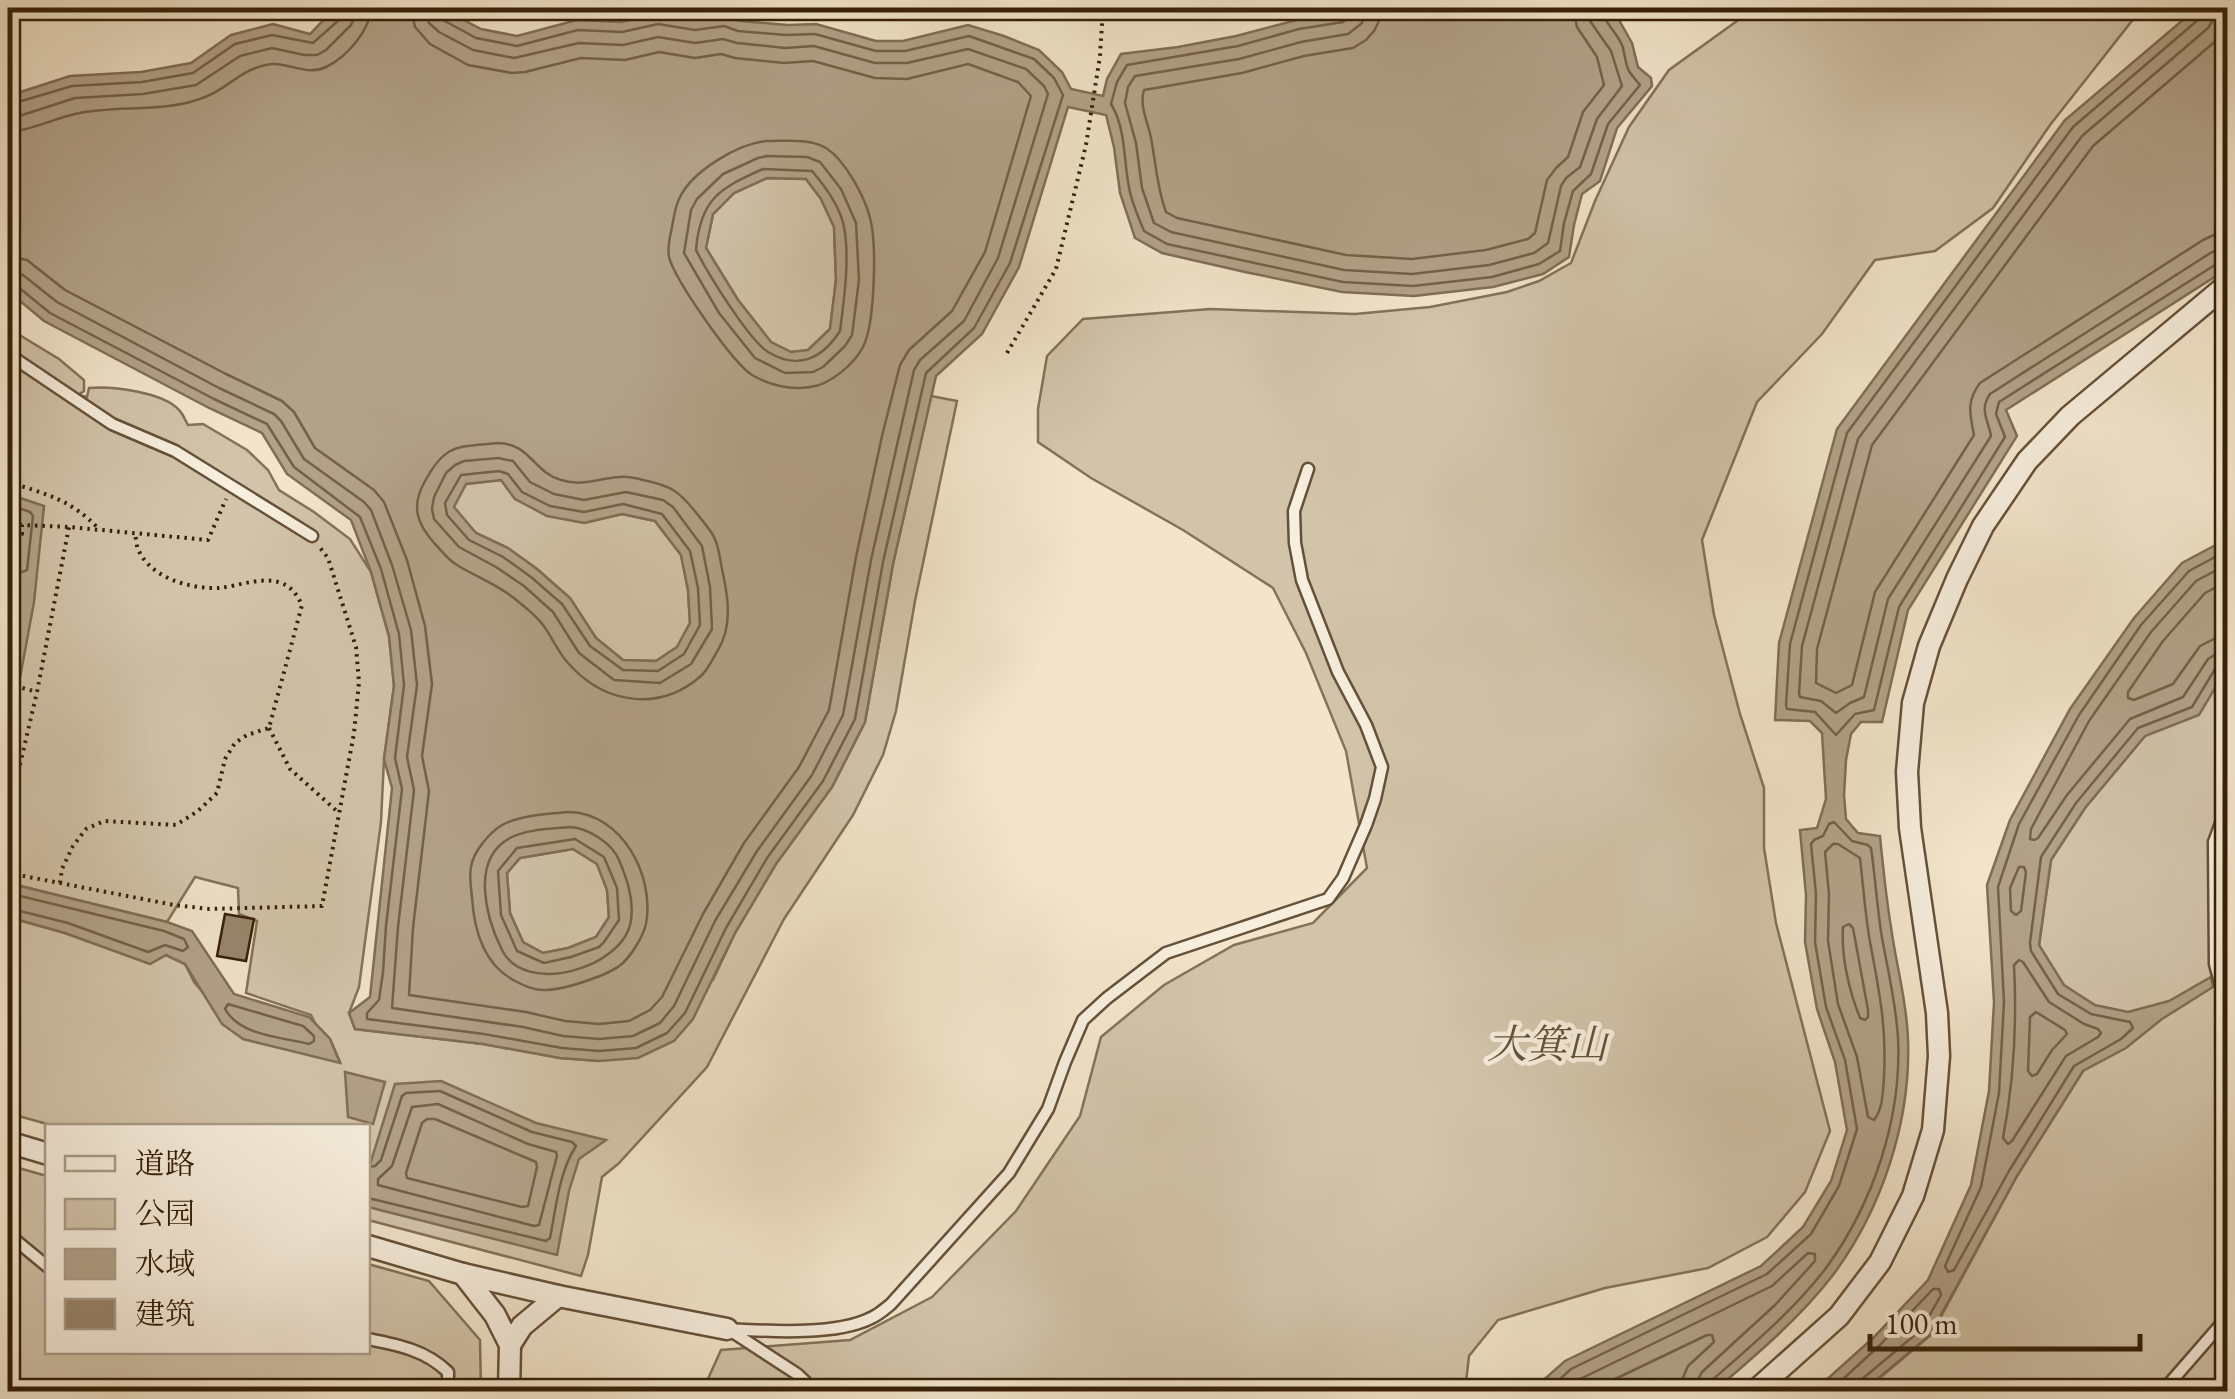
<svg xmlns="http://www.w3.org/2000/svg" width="2235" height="1399" viewBox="0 0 2235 1399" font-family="'EB Garamond','Noto Serif SC',serif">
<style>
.green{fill:#d2c4aa;stroke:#847259;stroke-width:2.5}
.water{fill:#b2a289;stroke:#806e55;stroke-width:2.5;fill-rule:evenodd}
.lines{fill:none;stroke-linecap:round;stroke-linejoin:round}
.shore{stroke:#746148;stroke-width:2.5}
.building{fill:#98866d;stroke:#362008;stroke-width:2.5}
.lane-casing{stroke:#655139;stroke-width:15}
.street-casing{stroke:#655139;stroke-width:25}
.path{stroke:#362008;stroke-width:4;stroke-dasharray:2.5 5;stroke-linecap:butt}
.lane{stroke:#f7eedd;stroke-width:10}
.street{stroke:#f7eedd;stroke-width:20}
.labels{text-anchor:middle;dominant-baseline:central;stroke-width:9;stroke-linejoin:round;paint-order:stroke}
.park-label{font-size:40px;font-style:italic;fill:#655139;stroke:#f7eedd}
</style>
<rect width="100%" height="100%" fill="#f2e5cb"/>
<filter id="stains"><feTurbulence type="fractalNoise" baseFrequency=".002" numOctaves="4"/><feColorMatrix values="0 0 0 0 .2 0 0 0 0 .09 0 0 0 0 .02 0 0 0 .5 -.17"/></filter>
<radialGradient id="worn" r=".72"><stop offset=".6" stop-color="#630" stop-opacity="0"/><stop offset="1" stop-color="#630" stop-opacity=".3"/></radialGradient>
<g class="green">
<polygon points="1755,8 2142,8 2050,125 1993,208 1935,251 1875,260 1822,334 1757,402 1702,540 1714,615 1740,714 1764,788 1764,848 1776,923 1830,1131 1805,1192 1767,1237 1708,1268 1605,1288 1498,1320 1469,1356 1465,1391 702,1392 721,1350 850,1340 932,1297 1016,1211 1080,1116 1101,1037 1164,985 1234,945 1313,923 1367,868 1346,751 1306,653 1273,588 1183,530 1091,478 1038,442 1038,409 1047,356 1083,319 1210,309 1355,314 1430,307 1507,292 1539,281 1571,263 1595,201 1629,127 1669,70"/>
<polygon points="767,178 806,179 821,199 834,227 836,280 830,329 808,350 791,352 771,342 738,300 706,248 713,214 734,193"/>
<path d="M 8,328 L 59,359 L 84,380 L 84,391 L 78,395 L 87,397 L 89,388 C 112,386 163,392 179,410 C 183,414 185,420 188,425 L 203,424 L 247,450 L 268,470 L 279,490 L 314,512 L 350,539 L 371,572 L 389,637 L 394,686 L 384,759 L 381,822 L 359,987 L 349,1013 L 355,1029 L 483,1044 L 560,1058 L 599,1061 L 713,980 L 735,933 L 776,864 L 832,787 L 865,722 L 893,564 L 931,396 L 957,401 L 915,601 L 896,711 L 883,755 L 853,815 L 784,919 L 707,1067 L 618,1164 L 602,1177 L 588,1255 L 581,1276 L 368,1220 L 368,1126 L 54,1126 L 8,1113 L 8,917 L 65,933 L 150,964 L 166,955 L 185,964 L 194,982 L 243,1039 L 340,1062 L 330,1039 L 315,1023 L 311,1015 L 246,993 L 257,921 L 239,914 L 238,888 L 195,877 L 167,922 L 8,883 L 8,747 L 17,697 L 8,694 L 8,666 L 19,677 L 44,506 L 8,494 Z"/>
<polygon points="501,480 515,499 584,523 622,514 655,521 681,555 688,590 690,623 677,647 656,661 623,660 596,638 570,598 537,569 508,548 476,533 453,508 466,484"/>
<polygon points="2227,666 2227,1391 1863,1392 1931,1335 2017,1176 2083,1071 2039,945 2051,860 2085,808 2145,736"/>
<polygon points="573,849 597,864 607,890 609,917 596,937 568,948 543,953 523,942 510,913 507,873 520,858"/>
<polygon points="8,1165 47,1176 48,1352 368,1352 368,1264 429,1281 480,1340 481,1391 8,1391"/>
</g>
<g class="water">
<path d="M 335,8 L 441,8 L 481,29 L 517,36 L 577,20 L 621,22 L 658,14 L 695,20 L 725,16 L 740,21 L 788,25 L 816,24 L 876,41 L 903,41 L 968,25 L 1004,36 L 1039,50 L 1062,72 L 1071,89 L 1103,96 L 1107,79 L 1121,54 L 1178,47 L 1236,36 L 1297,20 L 1370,8 L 1595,8 L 1615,13 L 1632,43 L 1638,67 L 1651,78 L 1652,86 L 1617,128 L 1600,181 L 1582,194 L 1574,225 L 1569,257 L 1543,274 L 1493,287 L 1414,296 L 1342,292 L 1245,272 L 1162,253 L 1135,238 L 1120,193 L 1114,147 L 1106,115 L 1068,107 L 1019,267 L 982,334 L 936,376 L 893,564 L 865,722 L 832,787 L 776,864 L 735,933 L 693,1019 L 674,1041 L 638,1058 L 599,1061 L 560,1058 L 483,1044 L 355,1029 L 349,1013 L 370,997 L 392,788 L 384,759 L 394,686 L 389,636 L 371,572 L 351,520 L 287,474 L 262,433 L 209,408 L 44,321 L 8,291 L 8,96 L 70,76 L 141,72 L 191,63 L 231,35 L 273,24 L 310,34 ZM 767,178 L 806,179 L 821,199 L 834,227 L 836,280 L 830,329 L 808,350 L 791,352 L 771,342 L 738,300 L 706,248 L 713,214 L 734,193 ZM 501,480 L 515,499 L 547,516 L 584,523 L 622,514 L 655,521 L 681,555 L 688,590 L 690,623 L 677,647 L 656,661 L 623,660 L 596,638 L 570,598 L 537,569 L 508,548 L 476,533 L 454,507 L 466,484 ZM 573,849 L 597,864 L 607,890 L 609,917 L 596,937 L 568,948 L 543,953 L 523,942 L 510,913 L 507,873 L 520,858 Z"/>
<path d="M 2197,8 L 2227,8 L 2227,269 L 2006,410 L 2017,436 L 1908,610 L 1882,722 L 1861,722 L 1851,734 L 1846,760 L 1844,795 L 1846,819 L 1858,833 L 1880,836 C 1883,867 1886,897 1891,927 C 1896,965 1907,1001 1908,1040 C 1911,1121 1882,1209 1833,1275 C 1800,1318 1755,1356 1714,1391 L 1531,1391 L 1565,1361 L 1761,1266 L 1803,1227 L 1831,1181 L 1847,1130 L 1835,1062 L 1817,1009 L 1805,942 L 1806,895 L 1800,830 L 1817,828 L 1826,799 L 1822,733 L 1810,721 L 1775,720 L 1779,643 L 1837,429 L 2065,120 Z"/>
<polygon points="8,494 44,506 34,602 20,678 8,666 8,614 19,588 8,571"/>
<polygon points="2227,539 2227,668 2199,715 2145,736 2085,808 2051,860 2039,945 2064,985 2095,1005 2128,1012 2169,1001 2211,977 2213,987 2162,1019 2126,1048 2083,1071 2017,1176 1930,1335 1863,1391 1814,1391 1873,1338 1928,1280 1971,1185 1989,1091 1994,1002 1987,885 2010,820 2070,709 2134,618 2182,563"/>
<polygon points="8,883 167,922 192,931 234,994 309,1017 330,1039 340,1063 243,1039 222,1024 185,964 166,955 150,964 65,933 8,917"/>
<polygon points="345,1072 385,1082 373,1124 348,1117"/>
<polygon points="441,1081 536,1123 606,1140 579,1159 569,1191 557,1255 368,1207 368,1171 395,1084"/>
</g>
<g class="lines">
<g class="shore">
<path d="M 1353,8 L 1351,17 L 1343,22 L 1299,29 L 1238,46 L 1127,65 L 1117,82 L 1111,104 C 1127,130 1123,163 1130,192 C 1133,205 1139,219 1144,231 L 1167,244 L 1343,282 L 1413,286 L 1492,277 L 1539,264 L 1560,251 L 1564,223 L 1573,191 L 1591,174 L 1608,124 L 1640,85 C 1636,80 1632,76 1629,71 C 1625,64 1625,53 1622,45 C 1616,31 1603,21 1600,8"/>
<polyline points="1365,8 1362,23 1348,34 1301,42 1239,59 1135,76 1128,87 1125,103 1136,143 1142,188 1154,223 1171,232 1344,270 1412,274 1489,265 1534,253 1548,243 1561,186 1566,178 1580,167 1597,119 1622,86 1611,51 1590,21 1588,8"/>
<path d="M 1380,8 L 1379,21 L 1374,31 L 1366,40 L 1353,48 L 1304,56 L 1242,73 L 1144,90 C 1139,106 1148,122 1151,138 C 1156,164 1157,188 1166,212 L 1177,218 L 1346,255 L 1412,259 L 1486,250 L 1528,239 L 1535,233 L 1547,180 L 1556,168 L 1568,157 L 1583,112 L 1604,85 L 1597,57 L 1577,27 L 1573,8"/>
<polyline points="2203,8 2199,19 2073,127 1847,433 1790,644 1786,705 1787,709 1815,712 1836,735 1855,714 1874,710 1899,607 2005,437 1996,414 1999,402 2218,263 2228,261"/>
<path d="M 2215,8 L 2214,18 L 2208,28 L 2082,136 L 1858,439 L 1802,646 L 1799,693 L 1800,697 L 1821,701 L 1836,713 L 1850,703 L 1864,697 L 1888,599 L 1991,436 C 1988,419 1979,410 1990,394 L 2212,252 L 2228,249"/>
<path d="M 2228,25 L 2218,39 L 2093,146 L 1872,445 L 1817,649 L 1816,683 L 1836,693 L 1852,685 L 1875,592 L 1974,435 C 1970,415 1966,401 1980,383 L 2203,240 L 2216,234 L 2228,234"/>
<polyline points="8,105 72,86 142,82 193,73 235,44 272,35 313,43 340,19 343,8"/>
<polyline points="8,117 16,117 75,98 143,94 196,85 240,56 272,48 304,55 317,55 326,50 351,25 355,16 356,8"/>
<path d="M 8,132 C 31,131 52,119 75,114 C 117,104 164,114 205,97 C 229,88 238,71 266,65 C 287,60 305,77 326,67 C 347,57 370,30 371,8"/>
<path d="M 767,141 C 785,141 810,138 826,148 C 845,160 865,197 870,218 C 877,243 875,324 863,347 C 854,364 830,385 810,387 C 789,390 771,386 752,375 C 732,362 675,280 669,257 C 667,246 670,237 672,227 C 674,217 675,206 680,197 C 693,171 737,144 767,141 Z"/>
<polygon points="767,156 807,157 820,162 841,189 856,223 859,280 852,335 845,346 823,367 813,372 785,373 755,358 719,313 684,253 691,210 697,199 723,174 758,158"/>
<path d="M 763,169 L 812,171 C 825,186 840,206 844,227 C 850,258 844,300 840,331 C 822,359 798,370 768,352 C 748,339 707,272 696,250 C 700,199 720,188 763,169 Z"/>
<polyline points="8,256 27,260 65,290 226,374 282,401 294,412 315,448 374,490 384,502 407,560 425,626 432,684 422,756 429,791 413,928 409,995 526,1012 565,1021 599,1024 629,1021 650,1010 662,997 703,914 744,843 799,767 829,710 856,557 882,436 900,365 909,350 952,311 985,252 1031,96 1018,82 968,64 907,79 875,78 813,61 784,63 735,58 721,54 695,58 659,52 625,60 581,58 525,72 512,73 468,65 430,44 415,27 411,8"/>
<polyline points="8,271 23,275 57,302 219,388 274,414 281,421 304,459 364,502 371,510 392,565 411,630 417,685 407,757 414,790 398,927 392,1008 523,1027 563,1036 599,1039 633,1036 660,1023 674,1006 715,921 757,851 812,775 843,715 871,560 914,370 920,360 964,321 998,258 1048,94 1044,86 1026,69 968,49 907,63 875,63 814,46 785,48 737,43 723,39 695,43 658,37 623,45 579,43 514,58 473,50 439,32 429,23 426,8"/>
<polyline points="8,284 17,286 50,313 214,399 267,424 294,467 360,517 381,569 399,634 404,685 395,758 402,789 386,926 383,972 379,1000 367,1013 367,1019 484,1034 562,1048 599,1051 636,1048 667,1033 685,1013 726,928 767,858 823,781 855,719 883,562 926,373 974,328 1010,263 1063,95 1054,78 1034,59 969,36 905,51 876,51 815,34 786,35 738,31 724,26 695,30 658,24 622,32 578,30 517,46 476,38 443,20 439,14 439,8"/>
<path d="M 498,443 C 531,444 533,472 561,480 C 584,487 598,478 620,477 C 628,476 635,478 643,480 C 672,486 679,491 698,515 C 704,523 711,530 715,539 C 719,548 720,559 722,569 C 728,596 733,625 718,650 C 713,658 709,668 702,675 C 660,713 604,704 568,663 C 558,652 552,637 543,625 C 536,615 525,607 515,599 C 497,584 476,577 457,565 C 448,560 442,551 435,544 C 417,524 411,507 424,483 C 445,443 457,447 498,443 Z"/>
<polygon points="498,458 513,461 530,482 554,494 584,500 626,492 663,500 673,507 702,546 710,587 712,629 691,664 660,683 614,680 579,653 553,612 524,586 496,567 459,547 434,519 432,509 434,497 446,473 455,465 464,461"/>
<polygon points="499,471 508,474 522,492 550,506 584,512 623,504 662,514 690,551 698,588 700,625 684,654 658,671 623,670 590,646 562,604 531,577 503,557 469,540 447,515 445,503 461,475"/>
<polyline points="8,504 30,512 33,516 27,570 22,572 8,567"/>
<polyline points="2228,550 2189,571 2141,625 2079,715 2019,824 1998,887 2004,1002 1999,1093 1981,1187 1945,1266 1948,1272 1954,1270 2009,1171 2074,1066 2121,1039 2133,1028 2130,1022 2091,1014 2058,994 2031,951 2030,943 2041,857 2076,803 2138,728 2192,707 2215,669 2220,666 2228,665"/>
<polyline points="2228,564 2196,581 2151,632 2089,721 2031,829 2030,839 2034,840 2038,838 2067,795 2130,719 2183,697 2208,659 2216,654 2228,652"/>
<polyline points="2228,581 2205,593 2163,641 2128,692 2128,698 2134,700 2173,684 2200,646 2214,639 2228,637"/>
<path d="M 569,812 C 622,813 655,876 646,924 C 643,937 632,954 623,963 C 613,972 600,976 589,980 C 575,985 559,990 544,990 C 533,990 525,986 515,981 C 484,965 474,931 472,897 C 471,888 469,877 471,867 C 473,852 489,833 502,825 C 521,815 548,814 569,812 Z"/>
<path d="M 570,827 C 588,828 612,843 619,860 C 627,879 634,899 631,920 C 625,968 525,997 502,950 C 486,918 470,859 510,838 C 527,829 552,829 570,827 Z"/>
<polygon points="575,839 604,857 617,888 619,920 604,942 599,947 571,957 544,963 517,951 501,915 498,871 517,848"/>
<path d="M 1833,844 L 1838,844 L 1860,858 C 1863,884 1865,911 1869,936 C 1878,987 1887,1023 1884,1076 C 1883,1091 1883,1109 1874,1120 L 1868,1117 L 1857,1057 L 1838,1004 L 1828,941 L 1829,894 L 1825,852 Z"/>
<polygon points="2019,867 2024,867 2026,872 2021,911 2016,915 2011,911 2010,888"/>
<polyline points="8,893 164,931 184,939 188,947 183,951 165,945 148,952 68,923 8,908"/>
<path d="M 1849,924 L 1853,928 L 1868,1010 L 1868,1017 L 1865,1020 L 1860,1018 C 1849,991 1841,956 1843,927 Z"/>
<path d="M 2019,960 L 2023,962 L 2049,1002 L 2084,1024 L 2098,1029 L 2101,1033 L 2098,1037 L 2066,1056 L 2012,1141 L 2008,1144 L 2003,1138 C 2014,1081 2017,1023 2014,965 Z"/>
<path d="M 228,1004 L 303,1026 L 314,1036 L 314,1041 L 309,1044 C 282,1037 240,1036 225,1009 Z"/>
<polygon points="2036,1012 2065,1030 2067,1034 2052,1050 2037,1074 2032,1076 2028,1071 2030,1017"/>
<polygon points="438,1104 528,1144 556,1152 557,1156 539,1225 534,1226 378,1185 378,1179 392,1166 412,1107"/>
<polygon points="427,1119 435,1119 536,1162 537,1167 528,1206 522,1207 407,1178 406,1173 422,1123"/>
<path d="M 368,1167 L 375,1166 L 381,1160 L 402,1096 L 406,1093 L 440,1091 L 532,1132 L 572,1142 L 576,1146 C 559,1172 556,1208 550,1238 L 546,1241 L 368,1198"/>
<path d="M 1546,1392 L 1571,1369 L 1767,1274 L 1811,1234 L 1839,1186 L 1857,1129 L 1845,1060 L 1826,1007 L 1815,942 L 1816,894 L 1811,844 L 1814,840 L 1823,836 L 1829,824 L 1834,822 L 1852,841 L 1868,845 L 1871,848 C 1875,876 1877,904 1881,932 C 1887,967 1896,1002 1898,1038 C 1902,1118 1873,1204 1826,1268 C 1794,1310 1751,1346 1711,1381 L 1708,1392"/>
<polyline points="1565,1392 1578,1380 1772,1286 1808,1253 1815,1254 1815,1261 1775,1305 1702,1372 1697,1381 1696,1392"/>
<polyline points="1588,1392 1707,1335 1712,1335 1714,1342 1688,1366 1682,1380 1681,1392"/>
<polyline points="1829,1392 1880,1345 1933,1289 1939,1289 1941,1295 1922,1329 1861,1380 1857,1392"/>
</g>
</g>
<polygon class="building" points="225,914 254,919 246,961 217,956"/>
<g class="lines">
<defs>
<g id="lane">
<polyline points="8,14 34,8"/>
<polyline points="8,354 112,424 175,451 312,536"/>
<polyline points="2228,804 2214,842 2215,964 2228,1012"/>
<polyline points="8,1234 48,1267"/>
<path d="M 727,1329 C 766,1331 836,1336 871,1318 C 878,1315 885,1309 891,1304 L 1009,1173 L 1048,1109 L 1065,1062 L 1083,1020 L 1107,998 L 1166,953 L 1328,899 L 1343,878 L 1366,825 L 1375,799 L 1382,767 L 1366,725 L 1338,672 L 1302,580 L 1295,543 L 1294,511 L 1308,469"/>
<polyline points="728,1329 797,1374 816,1392"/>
<path d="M 368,1339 C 398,1345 425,1350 448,1372 L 448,1392"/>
<polyline points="2162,1392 2223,1322 2228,1311"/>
</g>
<g id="street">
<polyline points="8,1142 48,1154"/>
<polyline points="368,1246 463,1274 558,1296 727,1329"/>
<polyline points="463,1274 495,1315 510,1345 509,1392"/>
<polyline points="510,1345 522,1326 558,1296"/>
<polyline points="1754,1392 1839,1316 1880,1262 1913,1196 1933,1130 1939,1056 1937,1013 1910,828 1907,772 1913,703 1929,646 1957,579 1983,526 2027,461 2070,416 2228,284"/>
</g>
</defs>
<use href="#lane" class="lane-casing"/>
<use href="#street" class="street-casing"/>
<g class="path">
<polyline points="1007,353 1056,269 1086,145 1100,56 1103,8"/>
<path d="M 8,482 C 46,494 70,499 99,529"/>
<polyline points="8,542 11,542 10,534 22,534 22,525 69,527 208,540 226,499"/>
<polyline points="8,684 37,692"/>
<polyline points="269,728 290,769 339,813"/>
<polyline points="8,816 37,692 69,527"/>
<polyline points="8,873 174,905 209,909 322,906 354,733 359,682 356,647 328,558 318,545"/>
<path d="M 60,883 L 62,869 L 73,846 L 86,829 L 104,821 L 176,825 L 198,811 L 217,793 L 225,759 L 235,743 L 247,735 L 269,728 L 302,605 C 297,595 292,587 281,583 C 263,576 238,586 219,588 C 190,589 150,578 138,549 C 136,544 136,538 135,533"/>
</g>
<use href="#lane" class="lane"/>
<use href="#street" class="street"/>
</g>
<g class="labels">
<g class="park-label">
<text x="1547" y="1044">大箕山</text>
</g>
</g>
<rect width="2235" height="1399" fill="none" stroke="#f2e5cb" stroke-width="40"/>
<rect x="10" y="10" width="2215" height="1379" fill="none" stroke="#362008" stroke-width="5"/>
<rect x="20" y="20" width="2195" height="1359" fill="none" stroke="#362008" stroke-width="2.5"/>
<rect x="45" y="1124" width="325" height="230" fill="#f7eedd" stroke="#aa9c88" stroke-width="2.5"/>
<rect x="65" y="1156" width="50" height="15" fill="#f7eedd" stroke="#aa9c88" stroke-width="2.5"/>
<text x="135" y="1174" font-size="30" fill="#362008">道路</text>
<rect x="65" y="1199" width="50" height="30" fill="#d2c4aa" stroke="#aa9c88" stroke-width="2.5"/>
<text x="135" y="1224" font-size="30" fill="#362008">公园</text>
<rect x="65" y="1249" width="50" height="30" fill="#b2a289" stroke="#aa9c88" stroke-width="2.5"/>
<text x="135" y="1274" font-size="30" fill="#362008">水域</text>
<rect x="65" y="1299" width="50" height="30" fill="#98866d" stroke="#aa9c88" stroke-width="2.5"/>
<text x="135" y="1324" font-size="30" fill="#362008">建筑</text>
<path d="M1870 1334v15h270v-15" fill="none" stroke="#362008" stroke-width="5"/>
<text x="1885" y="1334" font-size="30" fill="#362008" stroke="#f7eedd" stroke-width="8" paint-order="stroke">100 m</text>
<rect width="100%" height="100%" filter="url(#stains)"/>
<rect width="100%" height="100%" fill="url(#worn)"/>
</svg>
